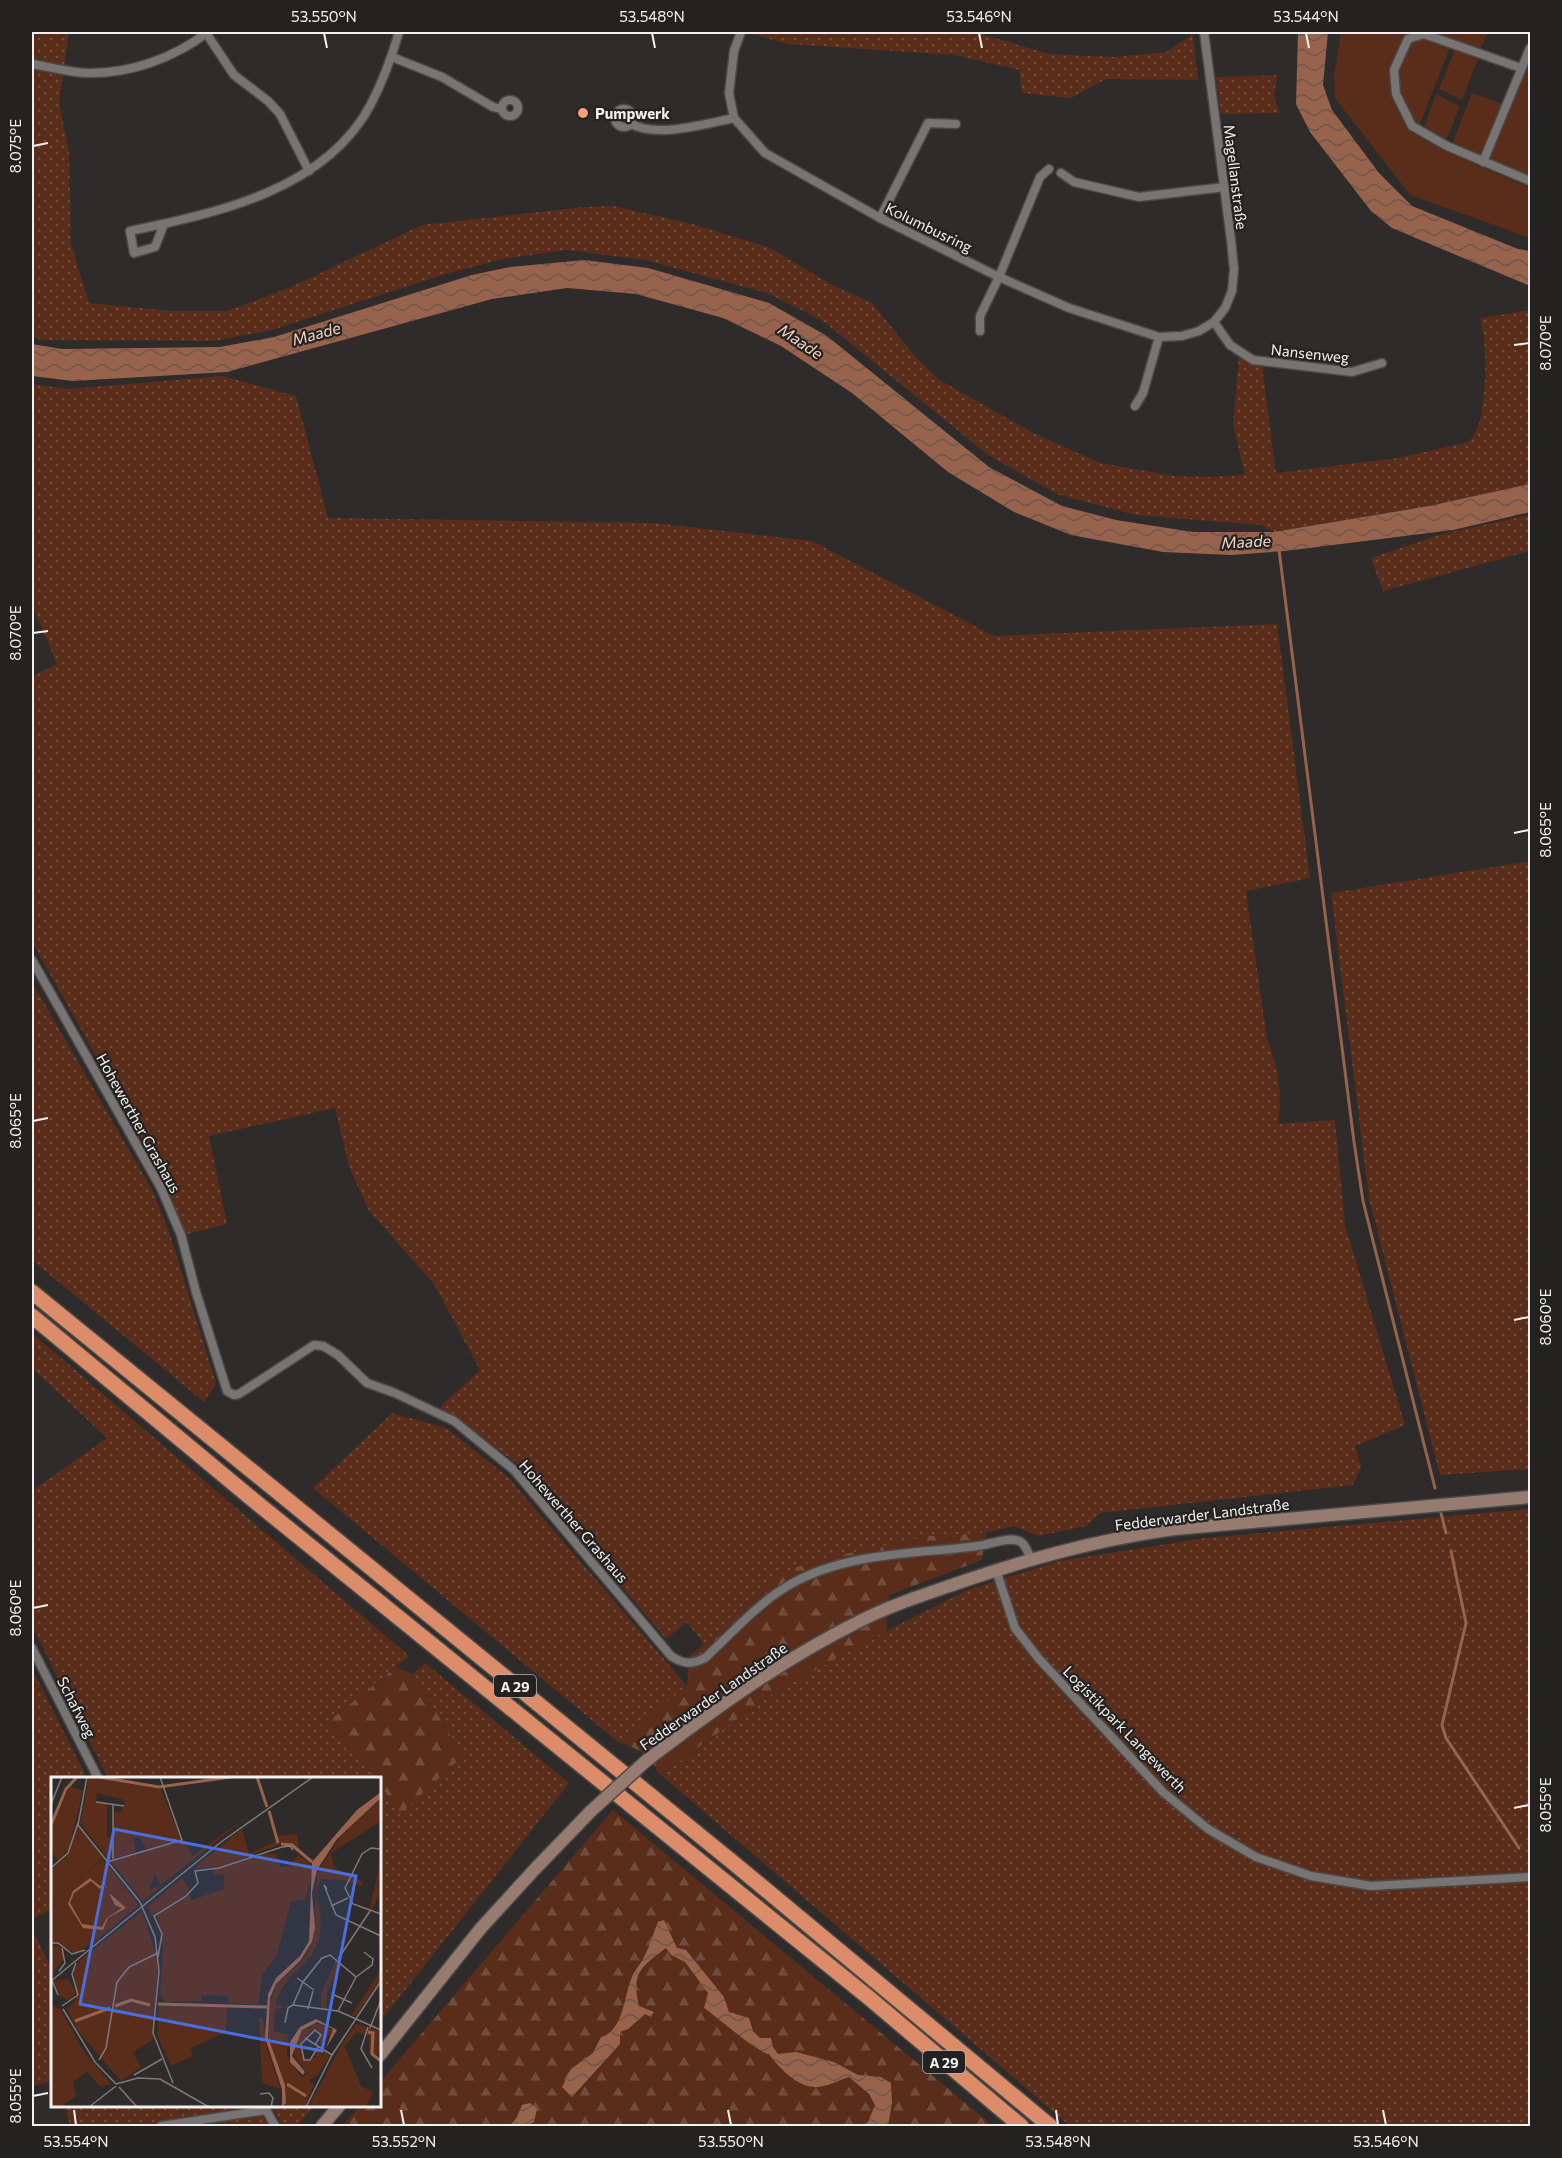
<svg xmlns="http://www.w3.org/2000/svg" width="1562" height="2158" viewBox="0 0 1562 2158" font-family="Commissioner,sans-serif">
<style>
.grass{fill:url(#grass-dots)}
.forest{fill:url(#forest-firs)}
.garden{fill:#592d19}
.water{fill:url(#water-waves)}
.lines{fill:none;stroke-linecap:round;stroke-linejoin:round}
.stream{stroke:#98634c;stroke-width:3}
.street-casing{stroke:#4b4948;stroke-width:11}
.secondary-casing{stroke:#4b4948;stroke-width:15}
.highway-casing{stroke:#4b4948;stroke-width:18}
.street{stroke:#787473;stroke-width:8}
.secondary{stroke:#967b70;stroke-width:12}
.highway{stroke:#dc8c68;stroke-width:15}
.secondary-bridge-casing{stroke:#4b4948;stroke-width:15;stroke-linecap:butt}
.secondary-bridge{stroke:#967b70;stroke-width:12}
.ticks{fill:none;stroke:#f3f1f0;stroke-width:2}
.poi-dot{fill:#f1a17d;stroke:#242220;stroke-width:2}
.labels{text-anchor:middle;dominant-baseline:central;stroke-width:4.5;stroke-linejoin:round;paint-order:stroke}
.shield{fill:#242220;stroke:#b5b3b2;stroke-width:1.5}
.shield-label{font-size:14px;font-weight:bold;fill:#f3f1f0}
.poi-label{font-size:15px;font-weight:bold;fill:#f3f1f0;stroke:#242220;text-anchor:start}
.street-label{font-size:15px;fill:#f3f1f0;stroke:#242220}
.water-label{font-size:16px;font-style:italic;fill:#f5d3c5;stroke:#242220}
.inset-river{fill:none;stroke:#98634c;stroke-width:3}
.inset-road{fill:none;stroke:#7d7a79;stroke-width:1.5}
.view{fill:#486fdd;fill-opacity:0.15;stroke:#486fdd;stroke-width:3}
.inset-edge{fill:none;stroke:#f3f1f0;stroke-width:3}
.neatline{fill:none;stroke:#f3f1f0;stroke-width:2}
.ticks-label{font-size:15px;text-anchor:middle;fill:#f3f1f0}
</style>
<defs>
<pattern id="grass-dots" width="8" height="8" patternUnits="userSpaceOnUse" patternTransform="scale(1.5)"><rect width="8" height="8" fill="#592d19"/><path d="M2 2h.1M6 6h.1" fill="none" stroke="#714c3b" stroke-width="1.8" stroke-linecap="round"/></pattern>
<pattern id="forest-firs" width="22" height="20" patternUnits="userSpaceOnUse" patternTransform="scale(1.5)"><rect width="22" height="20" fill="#592d19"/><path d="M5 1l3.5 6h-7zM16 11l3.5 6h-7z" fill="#714c3b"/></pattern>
<pattern id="water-waves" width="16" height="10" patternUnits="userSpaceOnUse" patternTransform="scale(1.5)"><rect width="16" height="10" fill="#98634c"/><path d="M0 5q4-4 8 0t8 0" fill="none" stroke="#70564a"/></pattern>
</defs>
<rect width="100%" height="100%" fill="#2e2b2a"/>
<g class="grass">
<path d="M 32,32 L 69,32 L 59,102 L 69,153 L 71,244 L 89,303 L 170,311 L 227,311 L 291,287 L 422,225 L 583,207 L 613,206 L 692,224 L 768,247 L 834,286 L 872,303 L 914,355 L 938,379 L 1033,433 L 1100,463 L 1174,476 L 1210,477 L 1245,475 L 1233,424 L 1239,356 L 1262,366 L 1276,473 L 1398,458 L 1469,442 C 1473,436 1478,429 1480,421 C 1486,394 1488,345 1480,318 L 1530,310 L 1530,484 L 1429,506 L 1274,532 L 1261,525 L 1136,515 L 1059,495 L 988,455 L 823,321 L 767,293 L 645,260 L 567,250 L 503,259 L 449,273 L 272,330 L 214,341 L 42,340 L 32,336 Z"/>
<polygon points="753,32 974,32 1050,54 1114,57 1166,52 1193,34 1198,80 1106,79 1071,98 1022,93 1019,70 955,55 788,44 752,34"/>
<polygon points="1277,75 1274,98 1280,113 1221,114 1216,77"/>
<path d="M 222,376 L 296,396 L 328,518 L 654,523 L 812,541 L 994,636 L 1277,624 L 1310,878 L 1246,891 L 1267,1039 C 1279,1069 1282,1092 1278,1124 L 1335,1120 L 1345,1225 L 1405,1425 L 1355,1446 L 1361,1467 L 1353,1485 L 1100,1513 L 1086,1526 L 1039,1536 L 1013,1526 L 986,1533 L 929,1536 L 772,1578 L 704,1644 L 687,1622 L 666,1639 L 519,1465 L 440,1407 L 480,1370 L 434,1284 L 369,1211 L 349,1166 L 335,1108 L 209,1136 L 227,1224 L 184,1235 L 162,1173 L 32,942 L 32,676 L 57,664 L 32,605 L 32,384 L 68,389 Z"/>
<polygon points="1530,515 1530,551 1383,591 1371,558 1442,534"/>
<polygon points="1530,861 1530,1469 1440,1475 1369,1198 1331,893"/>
<polygon points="32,982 152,1190 169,1232 216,1383 204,1402 32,1260"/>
<polygon points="32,1333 409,1656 329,1721 374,1778 108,1778 32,1626 32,1491 107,1438 32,1368"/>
<polygon points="392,1413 446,1428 508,1477 687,1686 618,1742 313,1488"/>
<polygon points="1530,1509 1530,2126 1070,2126 661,1775 772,1694 886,1631 968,1590 1059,1561 1205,1538"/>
<polygon points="425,1663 569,1783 380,2022 380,1785 401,1812 463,1756 413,1674"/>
<polygon points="32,1669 87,1778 52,1778 52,1865 50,1867 52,1873 52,1909 32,1919"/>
<polygon points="32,1929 52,1969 52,2081 32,2086"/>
<polygon points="65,2106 257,2106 268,2126 70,2126"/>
<polygon points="272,2106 314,2106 297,2126 282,2126"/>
</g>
<g class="forest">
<path d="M 986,1533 L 982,1560 L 889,1595 L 886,1631 L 772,1694 L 660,1775 C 648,1754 641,1750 618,1742 L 687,1686 L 689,1656 L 704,1644 L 772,1578 L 812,1561 L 929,1536 Z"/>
<polygon points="396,1667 413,1674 463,1756 401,1813 380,1785 380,1778 374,1778 329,1721"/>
<polygon points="613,1810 993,2126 342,2126 360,2106 380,2106 380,2082"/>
</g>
<g class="garden">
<polygon points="1341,32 1415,32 1405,36 1389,68 1391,95 1408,130 1444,151 1530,188 1530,238 1410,195 1335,98 1334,77"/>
<polygon points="1432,32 1488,32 1481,48"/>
<polygon points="1423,38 1450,47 1419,126 1415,123 1400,93 1397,71 1411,42"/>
<polygon points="1455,50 1478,59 1462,100 1439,89"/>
<polygon points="1530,59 1530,177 1489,159"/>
<polygon points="1472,93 1502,104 1481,157 1452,144"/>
<polygon points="1436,94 1460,106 1446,141 1423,130"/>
</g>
<g class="water">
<polygon points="1298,32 1328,32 1323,85 1332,110 1379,173 1412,206 1518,249 1530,251 1530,286 1392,228 1371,211 1310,132 1296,104"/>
<polygon points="584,260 648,268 769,303 827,336 989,467 1062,506 1116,520 1193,532 1274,532 1429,506 1530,484 1530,512 1453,530 1285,551 1231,555 1163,552 1071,535 1014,512 948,472 852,393 781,346 723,318 636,294 567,288 492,299 227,372 73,381 32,376 32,344 62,349 220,347 274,337 472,275 510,267"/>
<path d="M 664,1920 L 677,1948 L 686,1950 L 724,1997 L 729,2012 L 749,2018 L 753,2031 L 760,2038 L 771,2038 L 773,2047 L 778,2054 L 796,2052 L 834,2062 L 858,2075 L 881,2077 L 891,2083 L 892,2103 L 888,2126 L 862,2126 L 868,2122 L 875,2105 L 869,2094 L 849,2077 C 839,2080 827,2087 816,2087 C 797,2087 779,2068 769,2054 C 759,2054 716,2016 704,2008 L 708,1993 L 685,1962 L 671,1955 L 666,1948 C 641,1967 631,1973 639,2006 L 654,2012 L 651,2017 L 645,2014 L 628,2029 L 620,2032 L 620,2044 L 572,2097 L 562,2087 L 571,2069 L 593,2053 L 601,2037 C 624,2031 624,1994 632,1977 C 635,1969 641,1964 644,1957 C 650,1946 653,1934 658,1922 Z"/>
<polygon points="530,2103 537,2109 534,2122 526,2126 510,2126 517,2117 522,2105"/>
</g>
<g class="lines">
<g class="stream">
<polyline points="1279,550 1354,1142 1363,1201 1435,1488"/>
<polyline points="1441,1513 1446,1533"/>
<polyline points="1451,1551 1466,1623 1442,1725 1446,1738 1519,1848"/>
</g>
<defs>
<g id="street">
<polyline points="741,32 734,51 729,93 734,118 765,153 880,218 999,277 1069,308 1159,337 1182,336 1199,331 1214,322 1225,308 1232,291 1234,269 1231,240 1204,32"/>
<polyline points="206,33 234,75 268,101 280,114 309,171"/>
<polyline points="392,57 442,77 493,107 502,109"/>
<path d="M 32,64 C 50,67 68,72 87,73 C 130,74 174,58 208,32"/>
<polyline points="1521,68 1424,34 1408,39 1394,70 1396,94 1412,126 1447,146 1530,181"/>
<circle cx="510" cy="108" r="8"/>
<circle cx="624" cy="118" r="9"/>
<path d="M 631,124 C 658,138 705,124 734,118"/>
<polyline points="1483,162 1530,48"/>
<polyline points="1061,173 1074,182 1139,197 1225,187"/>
<polyline points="880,218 928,123 956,124"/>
<path d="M 164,224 L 155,247 L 134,253 L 130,231 C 217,213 326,190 371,104 C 383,81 392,56 399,32"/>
<polyline points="1214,322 1230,345 1253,360 1352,372 1382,363"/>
<polyline points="980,331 980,316 999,277 1040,177 1049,169"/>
<polyline points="1135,406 1143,393 1159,337"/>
<path d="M 32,960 L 161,1188 L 181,1235 L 196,1292 L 227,1391 L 234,1395 L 239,1394 L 314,1345 L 323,1346 L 338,1355 L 367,1383 L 395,1393 L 454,1421 L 514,1470 L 671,1656 C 683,1664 691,1665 705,1658 C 732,1633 759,1602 791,1584 C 847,1552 917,1554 978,1546 C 989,1545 1008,1536 1019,1541 C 1025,1543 1028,1553 1031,1559"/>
<polyline points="996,1570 1015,1628 1039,1659 1163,1792 1208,1829 1256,1857 1311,1876 1371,1886 1530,1877"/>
<polyline points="32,1648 98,1778"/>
<polyline points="264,2106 275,2126"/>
<polyline points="161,2126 266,2110"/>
</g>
<g id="secondary">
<path d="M 646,1761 C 714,1709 782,1660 858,1622 C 889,1606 923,1595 955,1584 C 1027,1559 1100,1539 1175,1529 L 1530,1497"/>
<polyline points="380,2055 481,1928 535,1869 591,1811"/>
<polyline points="322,2126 339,2106"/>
</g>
<g id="highway">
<polyline points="32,1292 736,1865 1050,2126"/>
<polyline points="32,1316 257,1503 868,1997 1021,2126"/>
</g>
</defs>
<use href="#street" class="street-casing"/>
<use href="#secondary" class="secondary-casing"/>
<use href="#highway" class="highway-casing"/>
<use href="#street" class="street"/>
<use href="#secondary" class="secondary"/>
<use href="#highway" class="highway"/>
<defs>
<polyline id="secondary-bridge" points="591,1811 646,1761"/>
</defs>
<use href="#secondary-bridge" class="secondary-bridge-casing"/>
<use href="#secondary-bridge" class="secondary-bridge"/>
</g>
<path class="ticks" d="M 324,33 L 327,48M 652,33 L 655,48M 979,33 L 982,48M 1306,33 L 1309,48M 33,146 L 48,143M 1514,345 L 1529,343M 33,633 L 48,631M 1514,833 L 1529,830M 33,1121 L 48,1118M 1514,1320 L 1529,1317M 33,1608 L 48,1605M 1514,1808 L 1529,1805M 33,2096 L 48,2093M 74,2110 L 76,2125M 401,2110 L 404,2125M 728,2110 L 731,2125M 1056,2110 L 1058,2125M 1383,2110 L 1386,2125"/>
<circle class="poi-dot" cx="583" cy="113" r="6"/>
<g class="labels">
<g class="shield">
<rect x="494" y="1675" width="42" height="22" rx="4.5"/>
<rect x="923" y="2051" width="42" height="22" rx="4.5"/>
</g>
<g class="shield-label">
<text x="515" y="1686">A 29</text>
<text x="944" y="2062">A 29</text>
</g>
<g class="poi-label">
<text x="595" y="113">Pumpwerk</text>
</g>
<g class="street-label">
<text transform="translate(1236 177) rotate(83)">Magellanstraße</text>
<text transform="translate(929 227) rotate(26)">Kolumbusring</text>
<text transform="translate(1310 353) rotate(6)">Nansenweg</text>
<text transform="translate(139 1123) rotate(61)">Hohewerther Grashaus</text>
<text transform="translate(1202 1514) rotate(-7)">Fedderwarder Landstraße</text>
<text transform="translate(574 1521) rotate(49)">Hohewerther Grashaus</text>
<text transform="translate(713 1696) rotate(-35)">Fedderwarder Landstraße</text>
<text transform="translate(77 1707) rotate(63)">Schafweg</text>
<text transform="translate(1125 1729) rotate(46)">Logistikpark Langewerth</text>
</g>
<g class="water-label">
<text transform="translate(316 333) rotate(-15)">Maade</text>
<text transform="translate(801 341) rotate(34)">Maade</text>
<text transform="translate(1246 541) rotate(-3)">Maade</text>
</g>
</g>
<g transform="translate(51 1777)">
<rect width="330" height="330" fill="#2e2b2a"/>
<path d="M 38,0 L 110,12 L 130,62 L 96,72 L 88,60 L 82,62 L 85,75 L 58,83 L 29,46 ZM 46,16 L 74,23 L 70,35 L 62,35 L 62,60 L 56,60 L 56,26 L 45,24 ZM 19,9 L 32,14 L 18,71 L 8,84 L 0,75 L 0,50 ZM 330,22 L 330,44 L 280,76 L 284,91 L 312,105 L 310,109 L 292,103 L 269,102 L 265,117 L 270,141 L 268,163 L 260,179 L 238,201 L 226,220 L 225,228 L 238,230 L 224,232 L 223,254 L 237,258 L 236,279 L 248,297 L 252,301 L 266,280 L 263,278 L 267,271 L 279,279 L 265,300 L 258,303 L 263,308 L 254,330 L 235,330 L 234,308 L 218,267 L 217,230 L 226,207 L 251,184 L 262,165 L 266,96 L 289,60 ZM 208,31 L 110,108 L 104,98 L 98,112 L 109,110 L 92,124 L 59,84 L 134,63 L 141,79 ZM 26,48 L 52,81 L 7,121 L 42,166 L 24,176 L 0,165 L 0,92 L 16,79 ZM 191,52 L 198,77 L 225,64 L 227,67 L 227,59 L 246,57 L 248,71 L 230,67 L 168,90 L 143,91 ZM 215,76 L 226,77 L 229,90 L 238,89 L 247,78 L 263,89 L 254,123 L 240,124 L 226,178 L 212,196 L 207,228 L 178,226 L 177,219 L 151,218 L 150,224 L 114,225 L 109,218 L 112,169 L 106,138 L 137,117 L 141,123 L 173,112 L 173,98 L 163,97 L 162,92 ZM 330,84 L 327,110 L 330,114 L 321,133 L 318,132 ZM 131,101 L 138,112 L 135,117 L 101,139 L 96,130 ZM 91,134 L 107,183 L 102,263 L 82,275 L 90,290 L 70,304 L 27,254 L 16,232 L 25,223 L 23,192 L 29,183 ZM 285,182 L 290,185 L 276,215 L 275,232 L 270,231 L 270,217 ZM 330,193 L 330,202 L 321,215 L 305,239 L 300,239 ZM 17,202 L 25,216 L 18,223 L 8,219 L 3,204 ZM 141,226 L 176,228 L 175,255 L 140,271 L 142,279 L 120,289 L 106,258 L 108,228 ZM 0,227 L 10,233 L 32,273 L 60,307 L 49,310 L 36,294 L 22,305 L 25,319 L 9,330 L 0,330 ZM 212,240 L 216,272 L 230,312 L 211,306 L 208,241 ZM 305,247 L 330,254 L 330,278 L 318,276 L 318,259 L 306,255 L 294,269 L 292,265 Z" fill="#592d19" fill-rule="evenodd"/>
<path d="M 52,82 L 88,128 L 42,166 L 7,121 ZM 0,168 L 9,170 L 13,181 L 1,198 Z" fill="#592d19"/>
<path d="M 292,265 L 310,309 L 322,315 L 315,330 L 257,330 Z" fill="#592d19"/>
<path d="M 265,246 L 281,253 L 270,271 L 267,253 L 259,254 L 250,267 L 253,283 L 266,280 L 256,296 L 243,279 L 245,265 L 252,253 Z" fill="#592d19"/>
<path d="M 330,15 L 330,21 L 286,62 L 266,93 L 261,116 L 264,150 L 261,165 L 249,184 L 225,207 L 219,221 L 217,260 L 234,308 L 235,326 L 231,330 L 231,312 L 214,261 L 217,217 L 225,201 L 249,179 L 258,164 L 261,85 L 306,33 ZM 39,101 L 49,109 L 53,107 L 57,112 L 53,108 L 49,112 L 40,104 L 23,116 L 19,126 L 31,147 L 51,150 L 56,141 L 71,131 L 64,128 L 58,116 L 75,131 L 57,141 L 52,153 L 32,151 L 17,127 L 22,114 ZM 265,242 L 286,253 L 275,271 L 282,252 L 266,245 L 251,253 L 241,279 L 254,295 L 252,298 L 239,285 L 239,265 L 249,250 Z" fill="#98634c"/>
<path class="inset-river" d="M 48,0 L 108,10 L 180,0M 206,0 L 216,30M 218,34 L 227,66M 0,48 L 15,12 L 26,0M 230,67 L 241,68 L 261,85M 107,227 L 216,230M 64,229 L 80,223 L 99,228M 24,244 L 59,231M 317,255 L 322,256 L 321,277 L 330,284M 236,307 L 255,319"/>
<path class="inset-road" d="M 36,0 L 27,48 L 89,125 L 104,160 L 108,194 L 102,256 L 122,306M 45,25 L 73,29M 0,27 L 11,0M 330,72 L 320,71 L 311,77 L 294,111 L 302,127 L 330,137M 62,82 L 62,28M 56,85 L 131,63 L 109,0M 0,91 L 17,76 L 27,46M 276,112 L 273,108 L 285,138 L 330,159M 280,129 L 297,121M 0,166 L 7,166 L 21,177 L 34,173M 107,180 L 111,157 L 103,139 L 135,119 L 147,106 L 144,94 L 168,91 L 231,70 L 239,69 L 242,73M 287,182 L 319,134M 8,194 L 14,186 L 11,171M 305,200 L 321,188 L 322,182 L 313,175M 0,201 L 7,218M 246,201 L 263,213M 0,204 L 170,65 L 262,0M 283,218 L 301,226M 242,228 L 252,205 L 271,181 L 279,178 L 305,200 L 287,234M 242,228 L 287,234 L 330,253M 11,229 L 27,218 L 21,197 L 25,186M 12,232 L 44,285 L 65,307M 257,232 L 262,214M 234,246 L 237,231 L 242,228M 317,250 L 310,272 L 321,291M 319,251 L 330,223M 254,261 L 281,278M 264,268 L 270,258 L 264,253 L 250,267 L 253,283 L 259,283 L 267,270M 48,283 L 55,271 L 66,205 L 78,190 L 107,176M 83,298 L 111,282M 65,307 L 87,301 L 109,302 L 158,330M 68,310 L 86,330M 209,317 L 218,316 L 222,321 L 220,330M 38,330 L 65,309M 255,330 L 281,278 L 330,204"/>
<path class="view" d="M 63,52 L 305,99 L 271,274 L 29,227 Z"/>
<rect width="330" height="330" class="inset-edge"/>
</g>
<rect width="1562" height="2158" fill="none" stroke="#242220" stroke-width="66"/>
<rect x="33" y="33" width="1496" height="2092" class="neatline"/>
<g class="ticks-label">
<text x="324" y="22">53.550°N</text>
<text x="652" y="22">53.548°N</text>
<text x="979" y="22">53.546°N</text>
<text x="1306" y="22">53.544°N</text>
<text transform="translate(16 146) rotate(-90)" y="5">8.075°E</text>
<text transform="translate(1546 343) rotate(-90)" y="5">8.070°E</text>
<text transform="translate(16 633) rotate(-90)" y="5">8.070°E</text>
<text transform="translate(1546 830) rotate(-90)" y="5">8.065°E</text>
<text transform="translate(16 1121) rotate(-90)" y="5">8.065°E</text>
<text transform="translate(1546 1317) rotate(-90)" y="5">8.060°E</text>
<text transform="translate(16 1608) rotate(-90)" y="5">8.060°E</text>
<text transform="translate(1546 1805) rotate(-90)" y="5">8.055°E</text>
<text transform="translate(16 2096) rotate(-90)" y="5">8.055°E</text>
<text x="76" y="2147">53.554°N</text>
<text x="404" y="2147">53.552°N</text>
<text x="731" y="2147">53.550°N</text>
<text x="1058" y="2147">53.548°N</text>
<text x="1386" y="2147">53.546°N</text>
</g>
</svg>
